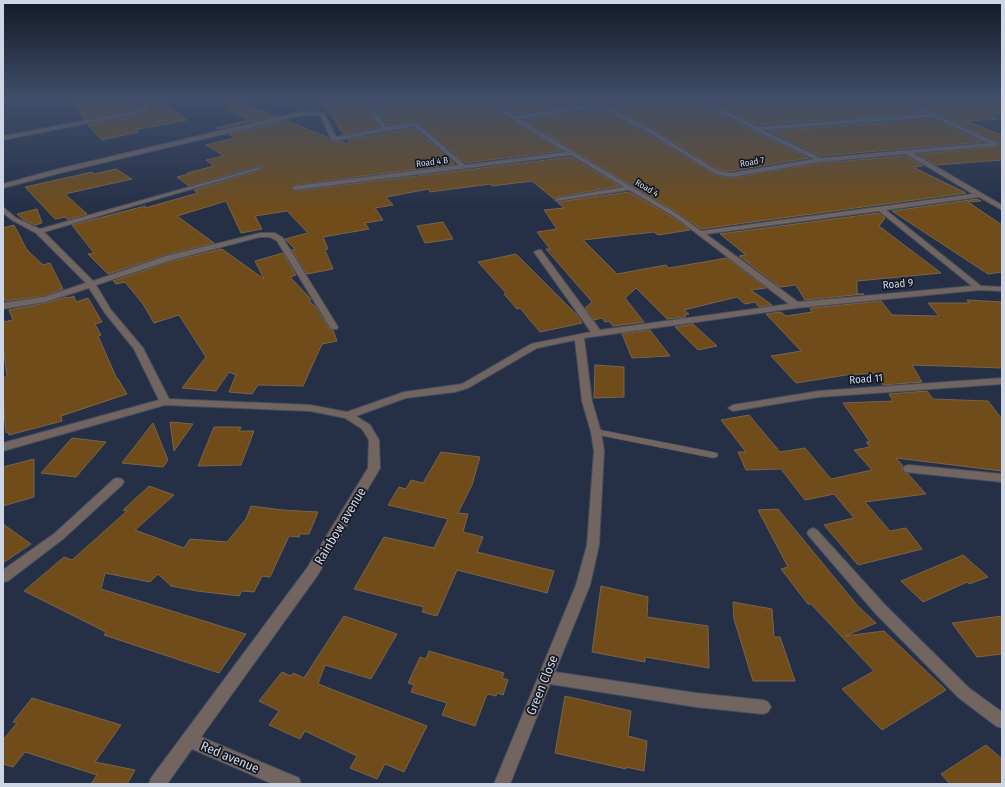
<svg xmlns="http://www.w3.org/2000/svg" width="1005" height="787" viewBox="0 0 1005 787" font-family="'Fira Sans Condensed',sans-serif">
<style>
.building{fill:#6f4c1a;stroke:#78644c}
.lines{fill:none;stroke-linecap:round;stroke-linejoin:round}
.service-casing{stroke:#434e63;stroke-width:1}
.minor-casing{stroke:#434e63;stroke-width:2}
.service{fill:#72645e;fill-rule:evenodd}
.minor{fill:#72645e;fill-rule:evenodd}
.labels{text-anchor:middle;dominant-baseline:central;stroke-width:3.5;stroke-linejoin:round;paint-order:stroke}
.far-street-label{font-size:9px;fill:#ced5e4;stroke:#131823}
.street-label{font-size:11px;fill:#ced5e4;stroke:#131823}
.near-street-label{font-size:13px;fill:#ced5e4;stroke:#131823}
</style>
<rect width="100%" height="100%" fill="#253047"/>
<g class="building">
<polygon points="70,98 134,98 141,107 140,109 84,119"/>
<polygon points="142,98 157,98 187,120 135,130 138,132 102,140 88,125 145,113 149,106"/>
<polygon points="229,98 275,116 219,129 216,128 249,120 225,108"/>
<polygon points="320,98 359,98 379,127 343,134"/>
<polygon points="367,98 478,98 562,151 465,163 418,122 388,125"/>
<polygon points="489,98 622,98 515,114"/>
<polygon points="677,98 691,98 750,129 752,131 809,158 731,171 719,170 653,129 611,107"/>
<polygon points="703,98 795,98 799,104 805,103 803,98 892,98 921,113 757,125"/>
<polygon points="904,98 1002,98 1002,114 991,114 999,119 966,121 1002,135 1002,160 936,165 918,154 996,147 1000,143"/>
<polygon points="600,109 647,133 716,175 731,178 820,163 906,156 923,166 913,167 966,193 701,229 680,214 523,120"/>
<polygon points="933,119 982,142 821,156 769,131"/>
<polygon points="287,121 328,137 333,142 340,141 350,145 347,140 414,128 455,164 295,185 291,188 295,191 571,157 620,186 558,197 554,199 532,181 492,186 490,184 430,192 429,189 386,197 393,205 375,208 383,220 365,223 369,229 323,237 328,249 325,250 333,269 307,274 292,250 295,249 285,239 308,233 287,211 255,216 262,229 241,233 226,201 177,216 214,243 166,255 108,274 88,254 94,253 72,225 145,206 145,208 198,193 194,190 260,170 262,167 260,166 189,186 177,177 189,174 187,173 214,166 206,160 224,156 206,145 235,138 229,134"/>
<polygon points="116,169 132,179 65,194 87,214 68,220 66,217 55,219 25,187 92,172 94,174"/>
<polygon points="629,192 674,218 690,230 658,235 654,232 583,240 617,274 666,265 669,268 727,258 766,288 751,290 772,305 759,307 755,302 745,304 737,297 684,310 689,314 684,315 686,317 667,319 636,288 625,298 644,322 613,326 609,321 605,322 602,318 594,320 585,308 592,302 546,249 550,249 537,232 557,229 544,210 564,208 557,202"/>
<polygon points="977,199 981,201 968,202 1002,225 1002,272 988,274 892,211"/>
<polygon points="37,209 42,223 35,225 24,220 17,214"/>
<polygon points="879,213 885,218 879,226 941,273 857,281 857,294 864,294 805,300 796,285 780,287 739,256 746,255 720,234"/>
<polygon points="443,222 453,239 425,243 417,226"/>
<polygon points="14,225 27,250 43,265 50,263 63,289 44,296 5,301 3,295 3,228"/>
<polygon points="222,249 264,279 255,261 283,253 296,275 290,277 309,297 311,300 309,301 316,307 330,330 333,330 337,341 322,344 303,386 258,385 252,394 229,392 236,375 229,372 216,391 182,388 206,357 179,315 154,323 143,304 125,282 116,284 113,281 172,261"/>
<polygon points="516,254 577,315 582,323 540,332 520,308 517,309 504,294 506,293 478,262"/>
<polygon points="74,296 76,302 88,298 102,322 95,324 101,335 98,336 117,379 118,379 127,394 61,416 62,421 9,435 8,432 6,433 4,412 3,378 7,376 3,346 3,322 13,320 9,310 45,303 67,297 68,298"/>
<polygon points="967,300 1002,302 1002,368 912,365 922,382 883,385 876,373 846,375 796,383 771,356 801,351 766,314 781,312 786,316 812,312 810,308 881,301 892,315 939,316 928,303 969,303"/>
<polygon points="693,324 717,346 698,350 675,327"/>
<polygon points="650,330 670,356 632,358 622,334"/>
<polygon points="595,365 624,367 624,397 594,398"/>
<polygon points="927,391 933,399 988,401 1002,419 1002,471 896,458 903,466 902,470 904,473 908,474 926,494 865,502 890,531 906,528 922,549 858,565 824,525 854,518 834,494 805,500 781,469 746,470 738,452 746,452 721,420 749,415 780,452 805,448 831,479 872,470 854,450 870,447 866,442 870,442 843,403 893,401 889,394"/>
<polygon points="170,422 193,424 174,451"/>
<polygon points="153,423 168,460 163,467 122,463"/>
<polygon points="214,427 241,427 239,431 254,431 241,465 198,466"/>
<polygon points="72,438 106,442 76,477 41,473"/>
<polygon points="441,452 480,457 472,485 458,513 468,514 463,532 483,537 477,552 554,571 547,593 457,570 437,616 422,612 424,607 354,589 384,537 434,548 448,519 388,505 399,487 406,489 411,480 423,483"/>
<polygon points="34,459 34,497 3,506 3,467"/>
<polygon points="149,486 174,495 135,530 184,548 190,539 227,542 246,519 251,506 283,510 318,512 309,534 300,534 299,537 289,536 270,577 262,576 254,592 242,591 239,596 197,591 171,586 158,574 150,582 105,573 101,589 246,634 219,673 104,635 106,632 24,591 64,557 72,560 127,511 123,510"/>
<polygon points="778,509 857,605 876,623 845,636 884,631 946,690 882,730 842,689 874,671 811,604 808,604 781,569 788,567 758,510"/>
<polygon points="3,524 31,544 3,563"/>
<polygon points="963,555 988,577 969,584 967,582 923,602 901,581"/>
<polygon points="601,586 648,597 647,617 708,626 709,668 645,657 645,662 592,652"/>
<polygon points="733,602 772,609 774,637 780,637 795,681 753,681 734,619"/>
<polygon points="344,616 397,634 371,679 325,665 318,684 427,726 404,772 385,764 377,779 350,768 357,756 305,731 300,739 269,725 279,711 259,701 282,672 291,676 293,673 304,678"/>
<polygon points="1002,616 1002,654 977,657 952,623"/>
<polygon points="429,651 504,673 502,678 508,680 503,695 497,693 496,696 487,694 475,726 442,715 447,703 411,692 414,685 408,683 420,657 426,659"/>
<polygon points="565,696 631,711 628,736 647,741 644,771 626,767 626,769 555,753"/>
<polygon points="32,698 121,725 95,762 135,770 127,784 91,784 97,775 25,752 13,767 3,764 3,740 17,723 13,722"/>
<polygon points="986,745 1002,759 1002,784 950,784 941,774"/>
</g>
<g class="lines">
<defs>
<polygon id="service" points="596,429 713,452 717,453 718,455 717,457 713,458 593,434 591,432"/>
<g id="minor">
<polygon points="135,98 140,98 148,106 145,112 3,140 3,136 141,110 143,107"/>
<path d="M 360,98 L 365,98 L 387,127 L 417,123 L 465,165 L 566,152 L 479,98 L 485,98 L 515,116 L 635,98 L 649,98 L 606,106 L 652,130 L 718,171 L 731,173 L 814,159 L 756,131 L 752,130 L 752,128 L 692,98 L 699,98 L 757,127 L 927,114 L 893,98 L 900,98 L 999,144 L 996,146 L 913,153 L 1002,205 L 1002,210 L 979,197 L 886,210 L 981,286 L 1002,287 L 1002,291 L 979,290 L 796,308 L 584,338 L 592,401 L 601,432 L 604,451 L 599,545 L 590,585 L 555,672 L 696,693 L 763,700 L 768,702 L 771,707 L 768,712 L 763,714 L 696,707 L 550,684 L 510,784 L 494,784 L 576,585 L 587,545 L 594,451 L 591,432 L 582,401 L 575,340 L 537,348 L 468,388 L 455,392 L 406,398 L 356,416 L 370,425 L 379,440 L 380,468 L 317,576 L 201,737 L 299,778 L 301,784 L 273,784 L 192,749 L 167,784 L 149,784 L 151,778 L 307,568 L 368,468 L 369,440 L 362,429 L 345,418 L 310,411 L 165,405 L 3,451 L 3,443 L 159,400 L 134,349 L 105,313 L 89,288 L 45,302 L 3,309 L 3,303 L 44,297 L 86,283 L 36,233 L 12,220 L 3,213 L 3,207 L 16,218 L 40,229 L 260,167 L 260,169 L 44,232 L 93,281 L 166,256 L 260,233 L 275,233 L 283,238 L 338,327 L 337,329 L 331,329 L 277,241 L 270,237 L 260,237 L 172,260 L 96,285 L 111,310 L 143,348 L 169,399 L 310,405 L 347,412 L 404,392 L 462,384 L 531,344 L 591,332 L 534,252 L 538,250 L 541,250 L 600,330 L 789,304 L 675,217 L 629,190 L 556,201 L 555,200 L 558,198 L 624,187 L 571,155 L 295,190 L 292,188 L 295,186 L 459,165 L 414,126 L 334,141 L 331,139 L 320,115 L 304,115 L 60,173 L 3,188 L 3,184 L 58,169 L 304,111 L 324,113 L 336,137 L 382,128 ZM 600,107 L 648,132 L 716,174 L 731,177 L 820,162 L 906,154 L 973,194 L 701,231 L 679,215 L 519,119 ZM 933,117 L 988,143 L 821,158 L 763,130 ZM 879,211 L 972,286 L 798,302 L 706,234 Z"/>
<polygon points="796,98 801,98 804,102 799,103"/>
<polygon points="1002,378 1002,384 819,397 733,411 728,408 733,405 819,391"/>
<polygon points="909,465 1002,474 1002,482 905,472 903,469 905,466"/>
<polygon points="118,478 122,479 124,482 122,485 63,539 8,581 3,582 3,570 55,533 114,479"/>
<polygon points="813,528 817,530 886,606 969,688 1002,712 1002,728 996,726 959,698 876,614 809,536 807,533 809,530"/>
</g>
</defs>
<use href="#service" class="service-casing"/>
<use href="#minor" class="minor-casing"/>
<use href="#service" class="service"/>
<use href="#minor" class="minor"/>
</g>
<linearGradient id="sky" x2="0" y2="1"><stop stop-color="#141a27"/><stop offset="0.47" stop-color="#404e69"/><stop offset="1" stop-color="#404e69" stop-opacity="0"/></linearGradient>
<rect width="1005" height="209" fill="url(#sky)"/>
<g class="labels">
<g class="far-street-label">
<text transform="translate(432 162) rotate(-7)">Road 4 B</text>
<text transform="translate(752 162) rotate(-9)">Road 7</text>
<text transform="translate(647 188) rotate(30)">Road 4</text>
</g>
<g class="street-label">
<text transform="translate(898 284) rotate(-5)">Road 9</text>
<text transform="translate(866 379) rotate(-4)">Road 11</text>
</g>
<g class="near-street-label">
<text transform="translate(340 526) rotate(-59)">Rainbow avenue</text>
<text transform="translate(542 685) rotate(-68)">Green Close</text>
<text transform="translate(230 757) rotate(23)">Red avenue</text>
</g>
</g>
<rect width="1005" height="787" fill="none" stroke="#ced5e4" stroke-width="8"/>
</svg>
